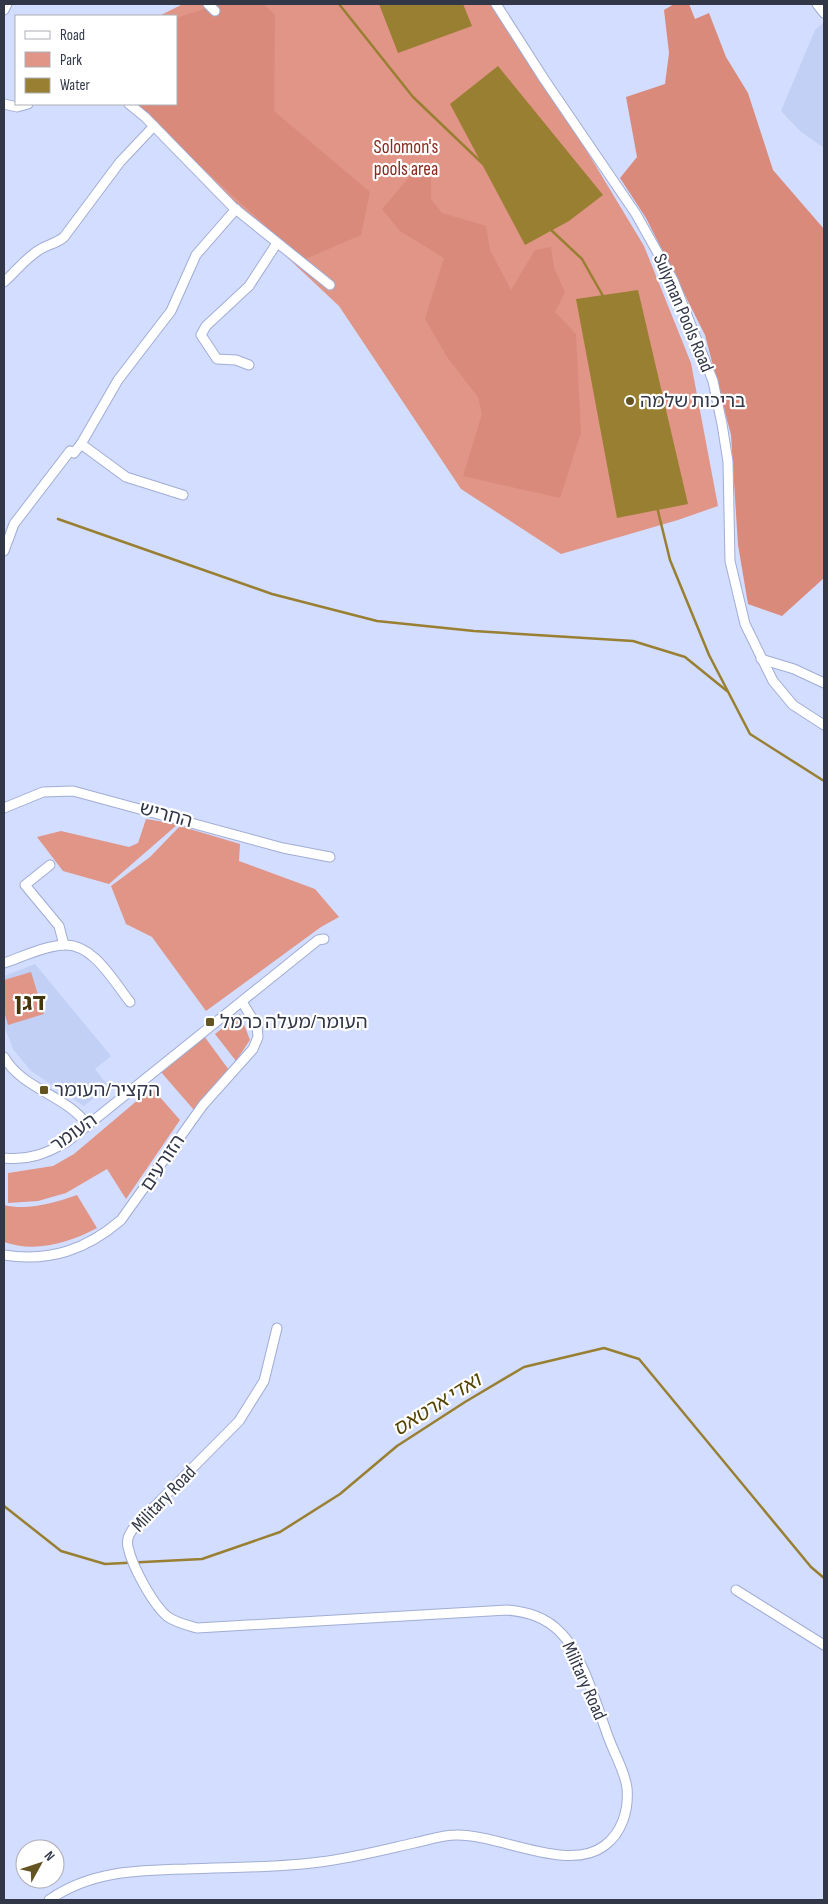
<svg xmlns="http://www.w3.org/2000/svg" width="828" height="1904" viewBox="0 0 828 1904" font-family="'Sofia Sans Condensed','Noto Sans Hebrew',sans-serif">
<style>
.built{fill:#c3d0f6}
.green{fill:#e09587}
.forest{fill:#da8a7b}
.water{fill:#997f31}
.lines{fill:none;stroke-linecap:round;stroke-linejoin:round}
.stream{stroke:#997f31;stroke-width:2.5}
.minor-casing{stroke:#a0add5;stroke-width:11}
.minor{stroke:#fff;stroke-width:9}
.poi-dot{fill:#645421;stroke:#fff;stroke-width:2}
.labels{text-anchor:middle;dominant-baseline:central;stroke-width:4.5;stroke-linejoin:round;paint-order:stroke}
.park-label{font-size:19px;fill:#882a1d;stroke:#fff}
.street-label{font-size:19px;fill:#323747;stroke:#fff}
.poi-label{font-size:19px;fill:#323747;stroke:#fff;text-anchor:start}
.water-label{font-size:20px;font-style:italic;fill:#544201;stroke:#fff}
.district-label{font-size:24px;font-weight:bold;fill:#43360c;stroke:#fff}
</style>
<rect width="100%" height="100%" fill="#d2ddff"/>
<g class="built">
<polygon points="823,23 824,24 824,148 800,131 781,111 815,30"/>
<polygon points="35,964 111,1056 95,1069 108,1086 84,1106 31,1071 13,1049 6,1031 4,1024 4,976"/>
</g>
<g class="green">
<polygon points="183,4 490,4 585,148 644,246 691,363 718,506 678,520 561,554 461,489 339,306 124,104 176,104 176,16 159,16"/>
<polygon points="146,819 178,824 109,884 63,871 37,837 61,831 129,847 138,843"/>
<polygon points="180,826 240,844 239,861 315,889 339,917 321,927 206,1011 152,937 126,924 111,886 150,857"/>
<polygon points="31,972 44,1014 8,1025 4,1011 4,980"/>
<polygon points="240,1014 250,1040 236,1061 215,1034"/>
<polygon points="204,1036 229,1070 194,1110 161,1072"/>
<polygon points="152,1088 180,1120 126,1199 107,1169 66,1193 38,1201 8,1203 8,1173 53,1166 74,1154"/>
<path d="M 77,1195 L 97,1228 C 69,1243 35,1253 4,1242 L 4,1205 C 27,1211 54,1203 77,1195 Z"/>
</g>
<g class="forest">
<polygon points="220,4 264,4 275,15 274,111 370,192 361,235 303,260 133,104 176,104 176,18"/>
<polygon points="674,4 689,4 695,19 709,13 726,57 748,93 773,170 824,229 824,578 782,616 748,604 738,545 731,435 705,335 646,218 620,178 637,157 626,97 665,84 669,53 664,10"/>
<polygon points="417,168 431,178 431,199 442,213 486,226 490,250 511,290 535,250 551,247 554,268 565,292 555,312 576,334 581,433 560,498 463,476 482,414 478,397 447,357 425,319 444,258 400,231 382,209"/>
</g>
<g class="water">
<polygon points="379,4 463,4 472,26 398,53"/>
<polygon points="498,66 603,195 569,221 525,245 450,104"/>
<polygon points="638,290 688,504 617,518 576,299"/>
</g>
<g class="lines">
<g class="stream">
<polyline points="339,4 413,97 483,164"/>
<polyline points="550,229 582,259 603,296"/>
<polyline points="657,507 670,560 709,655 750,734 824,781"/>
<polyline points="58,519 272,594 377,621 474,631 633,641 685,657 727,691"/>
<polyline points="4,1506 61,1551 105,1564 202,1559 280,1532 340,1494 397,1446 465,1402 524,1367 604,1348 639,1359 811,1567 824,1578"/>
</g>
<defs>
<g id="minor">
<polyline points="208,4 215,11"/>
<polyline points="496,4 544,79 636,214 673,280 713,381 722,424 728,462 730,561 745,624 773,681 793,705 824,725"/>
<polyline points="817,4 824,13"/>
<polyline points="4,10 7,4"/>
<polyline points="4,104 17,107 28,104"/>
<polyline points="129,104 145,117 233,207 330,285"/>
<path d="M 4,282 C 16,271 26,258 39,250 C 48,244 56,244 64,237 L 120,162 L 154,126"/>
<polyline points="249,365 236,360 217,359 201,335 206,326 249,286 277,243"/>
<polyline points="81,444 118,380 171,311 196,255 236,209"/>
<polyline points="4,551 14,524 70,451 74,453 81,444 126,477 183,495"/>
<polyline points="761,659 794,669 824,683"/>
<polyline points="4,808 43,792 73,791 283,848 330,857"/>
<polyline points="50,865 25,885 59,926 64,945"/>
<path d="M 4,963 C 22,957 44,946 64,945 C 93,943 114,982 130,1002"/>
<path d="M 4,1057 C 23,1090 67,1095 88,1126"/>
<path d="M 4,1158 C 28,1161 48,1153 68,1141 L 318,940 L 324,939"/>
<path d="M 4,1255 C 50,1262 86,1250 121,1220 L 203,1105 L 253,1049 L 258,1037 L 257,1026 L 242,1002"/>
<polyline points="736,1590 824,1645"/>
<path d="M 49,1900 C 90,1871 138,1870 186,1869 C 231,1867 276,1868 320,1862 C 352,1858 383,1850 414,1843 C 428,1840 442,1835 456,1835 C 499,1834 568,1873 604,1846 C 622,1833 629,1810 627,1788 C 625,1772 615,1755 609,1739 C 598,1710 583,1655 561,1633 C 546,1617 528,1612 507,1610 L 197,1628 C 187,1625 177,1623 168,1617 C 153,1605 132,1566 128,1547 C 126,1538 130,1533 135,1526 L 239,1421 L 264,1381 L 277,1328"/>
</g>
</defs>
<use href="#minor" class="minor-casing"/>
<use href="#minor" class="minor"/>
</g>
<g class="poi-dot">
<circle cx="630" cy="401" r="5"/>
<rect x="205" y="1017" width="10" height="10" rx="2.5"/>
<rect x="39" y="1085" width="10" height="10" rx="2.5"/>
</g>
<g class="labels">
<g class="park-label">
<text x="406" y="147">Solomon's<tspan x="406" dy="22">pools area</tspan></text>
</g>
<g class="street-label">
<text transform="translate(683 313) rotate(67)">Sulyman Pools Road</text>
<text transform="translate(166 815) rotate(15)">החריש</text>
<text transform="translate(74 1133) rotate(-35)">העומר</text>
<text transform="translate(163 1163) rotate(-56)">הזורעים</text>
<text transform="translate(164 1499) rotate(-46)">Military Road</text>
<text transform="translate(584 1681) rotate(66)">Military Road</text>
</g>
<g class="poi-label">
<text x="640" y="401">בריכות שלמה</text>
<text x="220" y="1022">העומר/מעלה כרמל</text>
<text x="54" y="1090">הקציר/העומר</text>
</g>
<g class="water-label">
<text transform="translate(437 1405) rotate(-32)">ואדי ארטאס</text>
</g>
<g class="district-label">
<text x="30" y="1002">דגן</text>
</g>
</g>
<rect width="828" height="1904" fill="none" stroke="#323747" stroke-width="10"/>
<rect x="15" y="15" width="162" height="90" fill="#ffffff" stroke="#adafb5"/>
<rect x="25" y="31" width="25" height="8" fill="#ffffff" stroke="#adafb5"/>
<text x="60" y="40" font-size="15" fill="#323747">Road</text>
<rect x="25" y="52" width="25" height="15" fill="#e09587" stroke="#adafb5"/>
<text x="60" y="65" font-size="15" fill="#323747">Park</text>
<rect x="25" y="78" width="25" height="15" fill="#997f31" stroke="#adafb5"/>
<text x="60" y="90" font-size="15" fill="#323747">Water</text>
<g transform="translate(40 1864) rotate(50)"><circle r="24" fill="#ffffff" stroke="#adafb5"/>
<path d="M0-4L9 19L0 12L-9 19Z" fill="#645421"/>
<text y="-8" font-size="14" font-weight="bold" text-anchor="middle" fill="#323747">N</text>
</g>
</svg>
